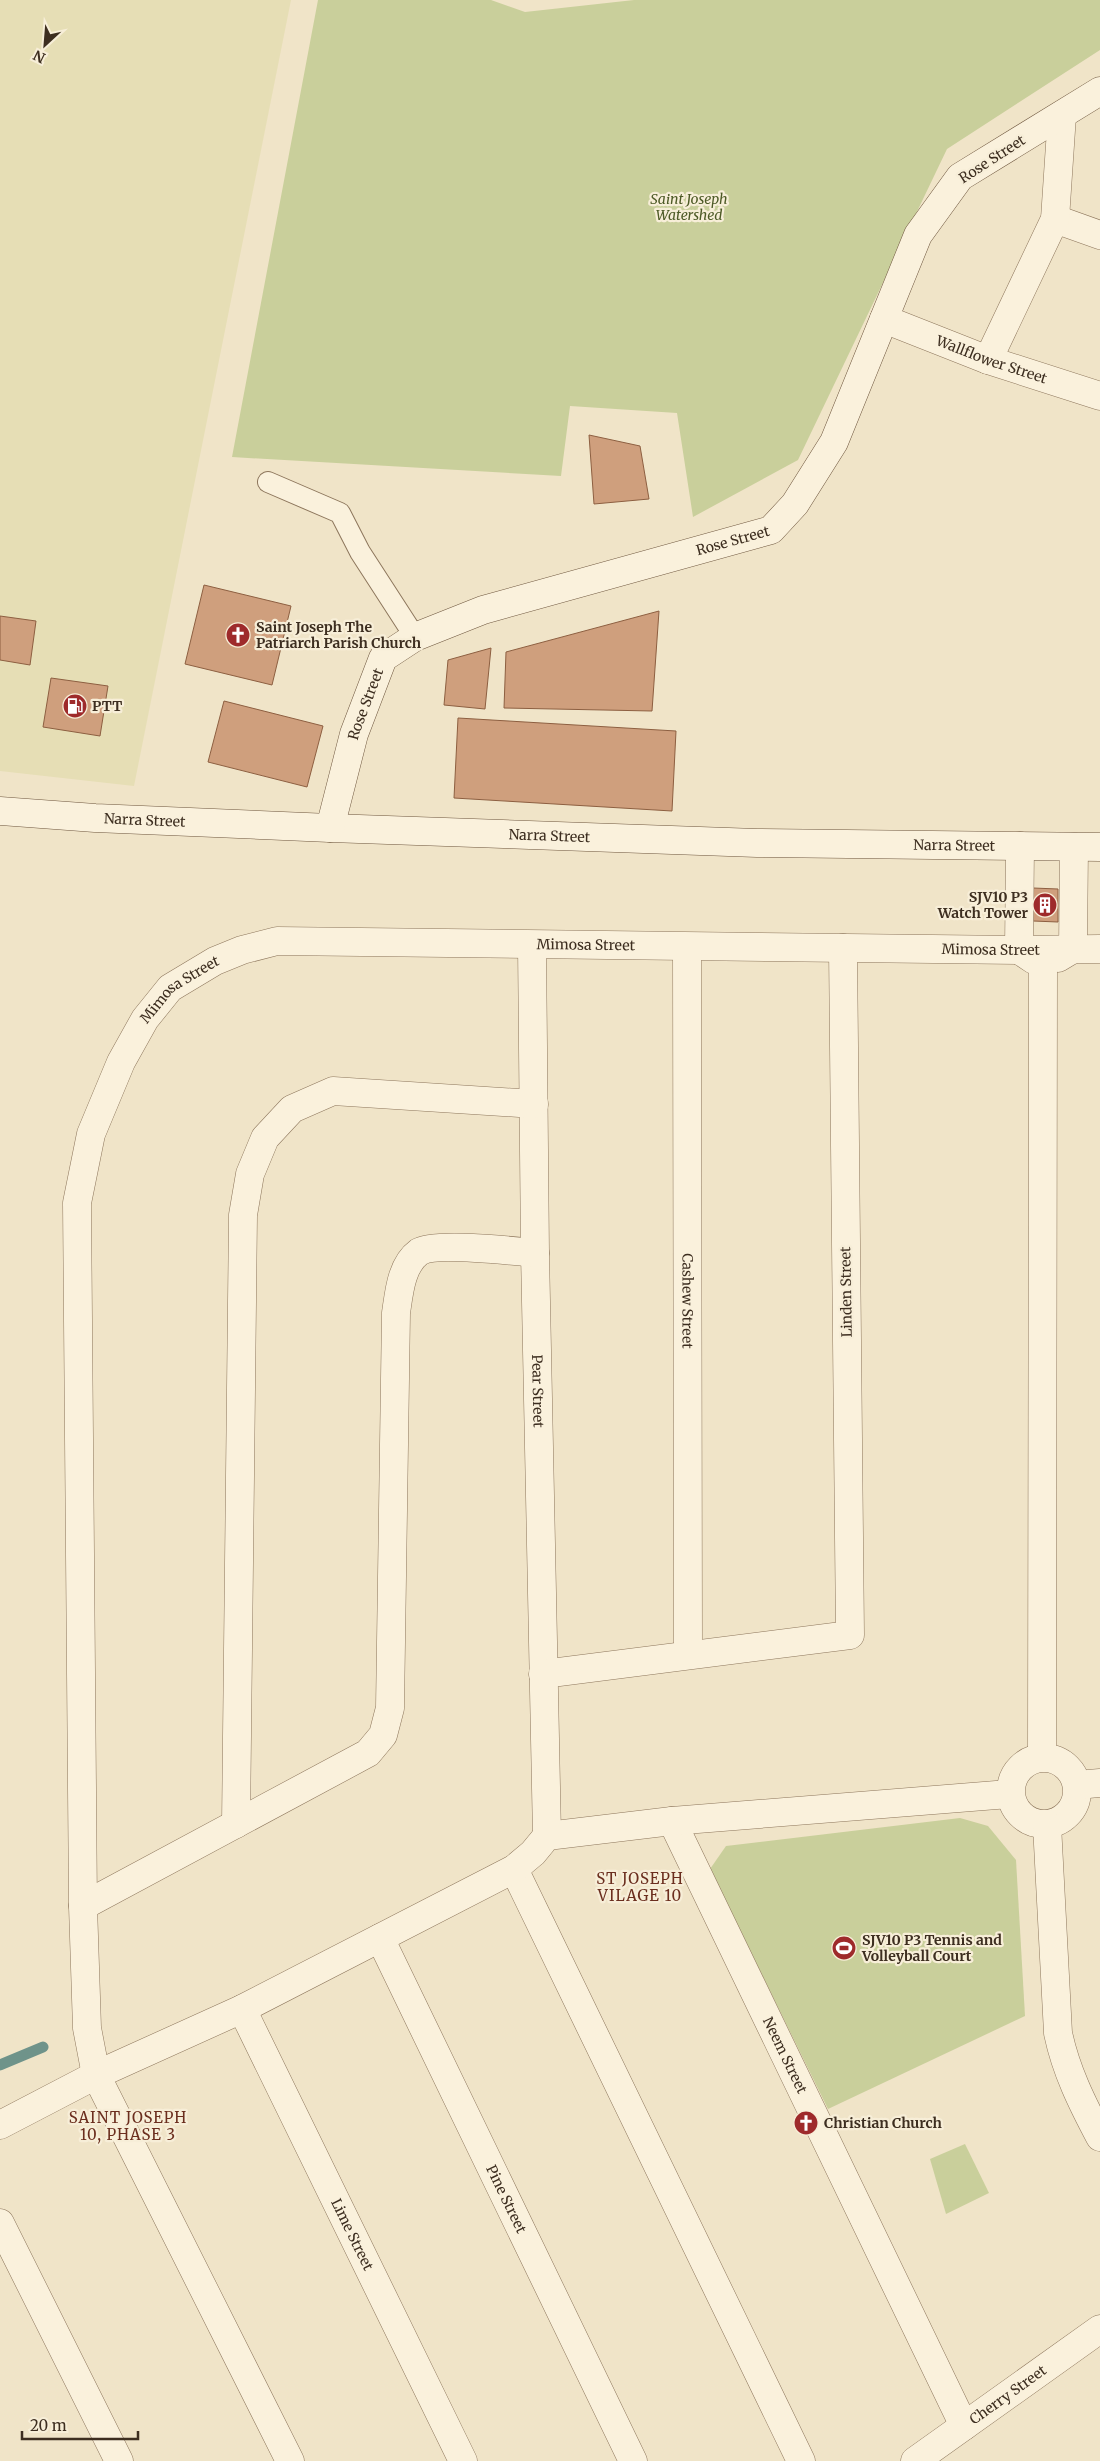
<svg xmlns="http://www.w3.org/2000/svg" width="1100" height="2461" viewBox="0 0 1100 2461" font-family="Merriweather,serif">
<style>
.farmland{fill:#e6deb5}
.green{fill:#c9cf9b}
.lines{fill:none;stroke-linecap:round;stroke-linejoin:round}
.stream{stroke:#6f938a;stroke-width:11}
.building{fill:#cf9f7d;stroke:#8d5f41}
.lane-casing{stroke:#8d765c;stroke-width:22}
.street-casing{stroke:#8d765c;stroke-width:29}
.secondary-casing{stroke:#6f573f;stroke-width:29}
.lane{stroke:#faf1dc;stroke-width:20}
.street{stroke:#faf1dc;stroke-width:28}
.secondary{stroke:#faf1dc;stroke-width:28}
.labels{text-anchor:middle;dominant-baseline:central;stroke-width:4.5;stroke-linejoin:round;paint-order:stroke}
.street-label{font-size:14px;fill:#3d2e20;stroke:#f7eed8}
.park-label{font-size:14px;font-style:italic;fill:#4d5a26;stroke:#f7eed8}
.poi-label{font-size:14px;font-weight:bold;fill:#3d2e20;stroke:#f7eed8;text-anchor:start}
.neighbourhood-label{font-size:15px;letter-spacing:1px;fill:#6b2e1e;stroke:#f7eed8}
</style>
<rect width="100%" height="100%" fill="#f0e4c8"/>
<polygon class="farmland" points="0,0 291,0 134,786 0,771"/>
<g class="green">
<polygon points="318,0 491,0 525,12 634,0 1100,0 1100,50 947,149 798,460 693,517 677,413 570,406 561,476 232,457"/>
<polygon points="960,1818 988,1826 1016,1860 1025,2016 828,2109 710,1869 726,1846"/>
<polygon points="965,2144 989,2193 946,2214 930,2159"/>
</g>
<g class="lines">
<polyline class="stream" points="0,2065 43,2047"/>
</g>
<g class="building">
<polygon points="589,435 640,446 649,499 594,504"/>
<polygon points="204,585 291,606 272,685 185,664"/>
<polygon points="659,611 652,711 504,708 506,652"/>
<polygon points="0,616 36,621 30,665 0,660"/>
<polygon points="491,648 485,709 444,705 448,660"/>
<polygon points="51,678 108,686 100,736 43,727"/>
<polygon points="224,701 323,726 307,787 208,762"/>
<polygon points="458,718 676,731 672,811 454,798"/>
<polygon points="1033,888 1058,889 1058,922 1033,921"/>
</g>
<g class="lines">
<defs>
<polyline id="lane" points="268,482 340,513 360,552 415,637"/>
<g id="street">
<polyline points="1055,219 1100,235"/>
<path id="s1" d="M 884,319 L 988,360 L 1100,396"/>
<polyline points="988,360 1055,219 1062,115"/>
<polyline points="1020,846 1019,950 1034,960"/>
<path id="s2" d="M 532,945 L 535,1253 L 547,1836"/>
<path id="s3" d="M 687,947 L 688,1655"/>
<polyline points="1058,958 1073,949 1074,847"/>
<polyline points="543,1674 850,1635 843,948"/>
<polyline points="1042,1757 1043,967"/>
<circle cx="1044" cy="1791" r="33"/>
<polyline points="1077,1785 1100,1783"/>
<path id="s4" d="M 672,1821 L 964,2426"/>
<polyline points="236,1824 243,1215 250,1174 265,1138 292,1109 333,1091 534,1104"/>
<path d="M 1047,1825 L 1058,2033 C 1066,2071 1082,2103 1100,2137"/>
<polyline points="514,1869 801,2461"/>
<path d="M 83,1906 L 368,1753 L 383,1735 L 390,1708 L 396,1313 C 399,1293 401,1265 419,1252 C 434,1242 514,1251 535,1253"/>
<path id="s5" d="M 380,1938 L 633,2461"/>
<path id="s6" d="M 242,2009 L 463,2461"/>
<polyline points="0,2125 96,2075 242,2009 514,1869 533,1853 547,1836 672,1821 1009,1794"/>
<polyline points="0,2223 119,2461"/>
<path id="s7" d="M 290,2461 L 96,2075 L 87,2028 L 83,1906 L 77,1203 L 91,1134 L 121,1062 L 145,1019 L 170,988 L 215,961 L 242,950 L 277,941 L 1019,950 L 1100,949"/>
<path id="s8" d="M 915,2461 L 1100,2329"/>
</g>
<g id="secondary">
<path id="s9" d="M 0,811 L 95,818 L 330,828 L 757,843 L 1100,847"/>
<path id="s10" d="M 330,828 L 354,734 L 383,658 L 415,637 L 483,610 L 771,530 L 795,504 L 834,442 L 918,235 L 960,177 L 1100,91"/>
</g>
</defs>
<use href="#lane" class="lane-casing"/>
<use href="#street" class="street-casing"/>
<use href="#secondary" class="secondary-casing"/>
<use href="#lane" class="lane"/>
<use href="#street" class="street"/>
<use href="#secondary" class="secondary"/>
</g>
<defs>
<symbol id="church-disc" viewBox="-11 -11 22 22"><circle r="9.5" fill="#9e2a2b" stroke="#f7eed8"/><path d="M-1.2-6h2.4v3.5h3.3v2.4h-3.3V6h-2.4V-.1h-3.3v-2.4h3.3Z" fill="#fff"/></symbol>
<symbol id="fuel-disc" viewBox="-11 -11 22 22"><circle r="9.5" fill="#9e2a2b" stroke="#f7eed8"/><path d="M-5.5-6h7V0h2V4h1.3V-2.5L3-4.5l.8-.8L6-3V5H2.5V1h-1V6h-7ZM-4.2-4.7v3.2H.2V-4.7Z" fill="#fff"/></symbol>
<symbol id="building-disc" viewBox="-11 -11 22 22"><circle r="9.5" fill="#9e2a2b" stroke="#f7eed8"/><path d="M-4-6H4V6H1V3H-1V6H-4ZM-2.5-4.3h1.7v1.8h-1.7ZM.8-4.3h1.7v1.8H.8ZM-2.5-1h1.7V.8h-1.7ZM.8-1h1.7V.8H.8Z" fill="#fff"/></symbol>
<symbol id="stadium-disc" viewBox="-11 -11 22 22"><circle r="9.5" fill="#9e2a2b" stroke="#f7eed8"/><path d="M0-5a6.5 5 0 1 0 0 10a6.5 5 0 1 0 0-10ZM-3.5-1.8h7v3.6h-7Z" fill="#fff"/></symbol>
</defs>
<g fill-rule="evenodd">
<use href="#church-disc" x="224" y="621" width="28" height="28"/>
<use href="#fuel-disc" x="61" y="692" width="28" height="28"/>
<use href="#building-disc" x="1031" y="891" width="28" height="28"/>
<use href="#stadium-disc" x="830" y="1934" width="28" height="28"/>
<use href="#church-disc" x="792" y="2109" width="28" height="28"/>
</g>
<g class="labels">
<g class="street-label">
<text transform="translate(992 159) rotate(-33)">Rose Street</text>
<text stroke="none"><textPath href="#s1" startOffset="115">Wallflower Street</textPath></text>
<text stroke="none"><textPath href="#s10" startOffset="549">Rose Street</textPath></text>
<text stroke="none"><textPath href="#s10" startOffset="129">Rose Street</textPath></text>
<text stroke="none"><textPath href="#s9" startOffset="145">Narra Street</textPath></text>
<text stroke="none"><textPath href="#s9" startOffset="550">Narra Street</textPath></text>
<text stroke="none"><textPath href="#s9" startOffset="955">Narra Street</textPath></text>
<text stroke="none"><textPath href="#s7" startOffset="1969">Mimosa Street</textPath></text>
<text stroke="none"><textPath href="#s7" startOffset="2374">Mimosa Street</textPath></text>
<text stroke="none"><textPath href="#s7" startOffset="1549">Mimosa Street</textPath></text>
<text transform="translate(846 1292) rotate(-91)">Linden Street</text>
<text stroke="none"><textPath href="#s3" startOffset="354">Cashew Street</textPath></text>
<text stroke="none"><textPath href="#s2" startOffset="446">Pear Street</textPath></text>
<text stroke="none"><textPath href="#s4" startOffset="260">Neem Street</textPath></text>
<text stroke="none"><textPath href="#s5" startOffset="290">Pine Street</textPath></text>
<text stroke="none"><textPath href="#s6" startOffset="251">Lime Street</textPath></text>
<text stroke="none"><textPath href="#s8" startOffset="114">Cherry Street</textPath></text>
</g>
<g class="park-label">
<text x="689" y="199">Saint Joseph<tspan x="689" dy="16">Watershed</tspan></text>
</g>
<g class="poi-label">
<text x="256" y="627">Saint Joseph The<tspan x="256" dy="16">Patriarch Parish Church</tspan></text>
<text x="92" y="706">PTT</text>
<text x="1028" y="897" text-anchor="end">SJV10 P3<tspan x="1028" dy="16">Watch Tower</tspan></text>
<text x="862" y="1940">SJV10 P3 Tennis and<tspan x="862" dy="16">Volleyball Court</tspan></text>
<text x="824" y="2123">Christian Church</text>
</g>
<g class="neighbourhood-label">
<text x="640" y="1878">ST JOSEPH<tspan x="640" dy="17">VILAGE 10</tspan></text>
<text x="128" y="2117">SAINT JOSEPH<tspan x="128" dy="17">10, PHASE 3</tspan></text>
</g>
</g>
<g transform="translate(45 45) rotate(206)" stroke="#f7eed8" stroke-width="4" paint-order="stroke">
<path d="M0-4L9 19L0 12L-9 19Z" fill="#3d2e20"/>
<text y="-8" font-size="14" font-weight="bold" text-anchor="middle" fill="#3d2e20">N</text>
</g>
<path d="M22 2431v8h116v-8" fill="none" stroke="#3d2e20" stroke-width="2.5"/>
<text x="30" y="2431" font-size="15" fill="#3d2e20" stroke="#f7eed8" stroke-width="4" paint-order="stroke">20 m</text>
</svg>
